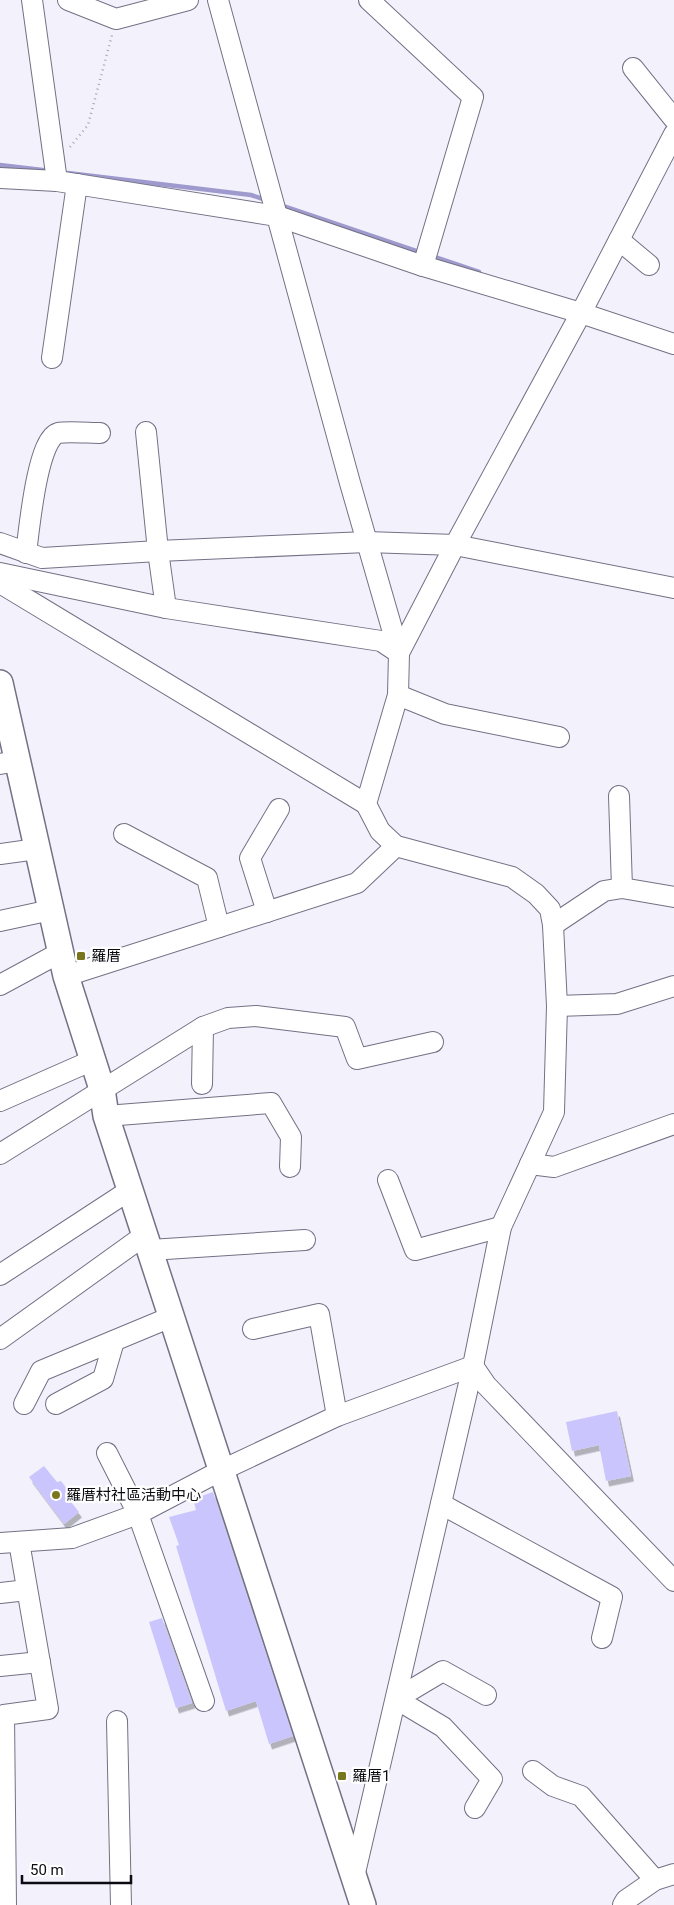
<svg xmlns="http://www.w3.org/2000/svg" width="674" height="1905" viewBox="0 0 674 1905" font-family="Roboto,'Noto Sans TC',sans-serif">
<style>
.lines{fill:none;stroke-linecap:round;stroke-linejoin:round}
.stream{stroke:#9e9acd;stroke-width:4.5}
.building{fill:#cac6fd;filter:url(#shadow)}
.minor-casing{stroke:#727185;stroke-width:22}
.major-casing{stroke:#727185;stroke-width:28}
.path{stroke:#a7a6af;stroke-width:2.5;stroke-dasharray:1 4;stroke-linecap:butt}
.minor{stroke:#fff;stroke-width:20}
.major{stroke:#fff;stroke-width:25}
.poi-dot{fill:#79771d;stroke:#fff;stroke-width:2}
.labels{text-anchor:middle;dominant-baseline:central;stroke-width:4.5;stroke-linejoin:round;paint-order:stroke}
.poi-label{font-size:15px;fill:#0c0b12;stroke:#fff;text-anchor:start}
</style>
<defs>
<filter id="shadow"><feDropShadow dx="3" dy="5.5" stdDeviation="0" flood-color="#0004"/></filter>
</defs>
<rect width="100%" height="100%" fill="#f3f2fc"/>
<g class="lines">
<g class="stream">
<polyline points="0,165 51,171"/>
<polyline points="68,173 251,195 266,200"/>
<polyline points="280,205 422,253"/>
<polyline points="432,256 479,272"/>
</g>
</g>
<g class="building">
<polygon points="617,1411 631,1476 606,1481 599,1445 572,1451 566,1422"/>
<polygon points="44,1466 57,1482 61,1481 71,1494 67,1497 79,1512 64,1524 29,1477"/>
<polygon points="213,1492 293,1736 269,1744 256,1701 226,1711 176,1546 179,1545 169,1517 196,1510 193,1499"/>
<polygon points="162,1618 192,1703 176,1708 149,1622"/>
</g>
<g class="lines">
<defs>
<g id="minor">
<polyline points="32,0 57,181"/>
<polyline points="68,0 116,19 188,0"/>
<polyline points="218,0 350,483 399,653 398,695 366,804 380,831 396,846 512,877 536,894 550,909 553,925 557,1006 554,1112 501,1227 473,1366 354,1877"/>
<polyline points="369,0 473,97 423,266"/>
<polyline points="633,68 674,119"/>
<polyline points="0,178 57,181 277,216 423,266 581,313 674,344"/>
<polyline points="619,240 649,265"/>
<polyline points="52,358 77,184"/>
<polyline points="146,432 158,551 166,608"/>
<polyline points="0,543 42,558 158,551 367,542 455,545 674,588"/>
<path d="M 26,553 C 29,532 37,439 58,433 C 67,431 90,433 100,433"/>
<polyline points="0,573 166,608 381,641 399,653"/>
<polyline points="0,583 366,804"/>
<polyline points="399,653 455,545 581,313 674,134"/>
<polyline points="398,695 445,714 559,737"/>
<polyline points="0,764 18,761"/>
<polyline points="619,796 622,888"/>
<polyline points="124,834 207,878 219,927"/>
<polyline points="0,854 37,849"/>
<polyline points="267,912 250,858 279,809"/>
<polyline points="0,921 51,910"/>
<polyline points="553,925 604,891 622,888 674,897"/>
<polyline points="66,976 357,883 396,846"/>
<polyline points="0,985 61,952"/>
<polyline points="557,1006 617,1004 674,986"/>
<polyline points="202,1084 203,1027"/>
<polyline points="0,1101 93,1060"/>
<polyline points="106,1116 271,1103 291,1137 290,1167"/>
<polyline points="0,1154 203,1027 228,1018 256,1016 345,1027 357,1059 433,1042"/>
<polyline points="530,1164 554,1167 674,1124"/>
<polyline points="388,1180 415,1250 501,1227"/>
<polyline points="150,1250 305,1240"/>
<polyline points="0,1275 130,1190"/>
<polyline points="253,1329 319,1314 337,1416"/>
<polyline points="0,1339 145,1235"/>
<polyline points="473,1366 486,1385 674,1581"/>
<polyline points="24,1404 41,1371 171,1317"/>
<polyline points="56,1404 103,1379 114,1341"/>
<polyline points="107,1453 138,1514 204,1701"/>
<polyline points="441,1504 612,1597 602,1638"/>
<polyline points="0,1543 72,1538 138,1514 220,1471 337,1416 473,1366"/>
<polyline points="0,1593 27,1590"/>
<polyline points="0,1666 40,1662"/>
<polyline points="117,1721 121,1905"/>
<polyline points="533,1771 553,1786 581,1796 655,1880"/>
<polyline points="475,1808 492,1779 443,1727 396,1699 443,1671 486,1695"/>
<polyline points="6,1905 4,1715 48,1709 19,1542"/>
<polyline points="623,1905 626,1900 655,1880 674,1874"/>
</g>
<polyline id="major" points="0,683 66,976 102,1089 106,1116 363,1905"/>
</defs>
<use href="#minor" class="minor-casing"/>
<use href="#major" class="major-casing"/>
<polyline class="path" points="70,147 88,125 112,35"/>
<use href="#minor" class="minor"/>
<use href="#major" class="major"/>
</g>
<g class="poi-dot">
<rect x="76" y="951" width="10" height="10" rx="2.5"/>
<circle cx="56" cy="1495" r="5"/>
<rect x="337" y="1771" width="10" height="10" rx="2.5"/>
</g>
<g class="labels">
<g class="poi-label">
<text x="91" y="956">羅厝</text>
<text x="66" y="1495">羅厝村社區活動中心</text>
<text x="352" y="1776">羅厝1</text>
</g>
</g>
<path d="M22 1875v8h109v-8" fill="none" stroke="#0c0b12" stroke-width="2.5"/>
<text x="30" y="1875" font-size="15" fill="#0c0b12" stroke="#ffffff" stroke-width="4" paint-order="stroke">50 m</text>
</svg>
